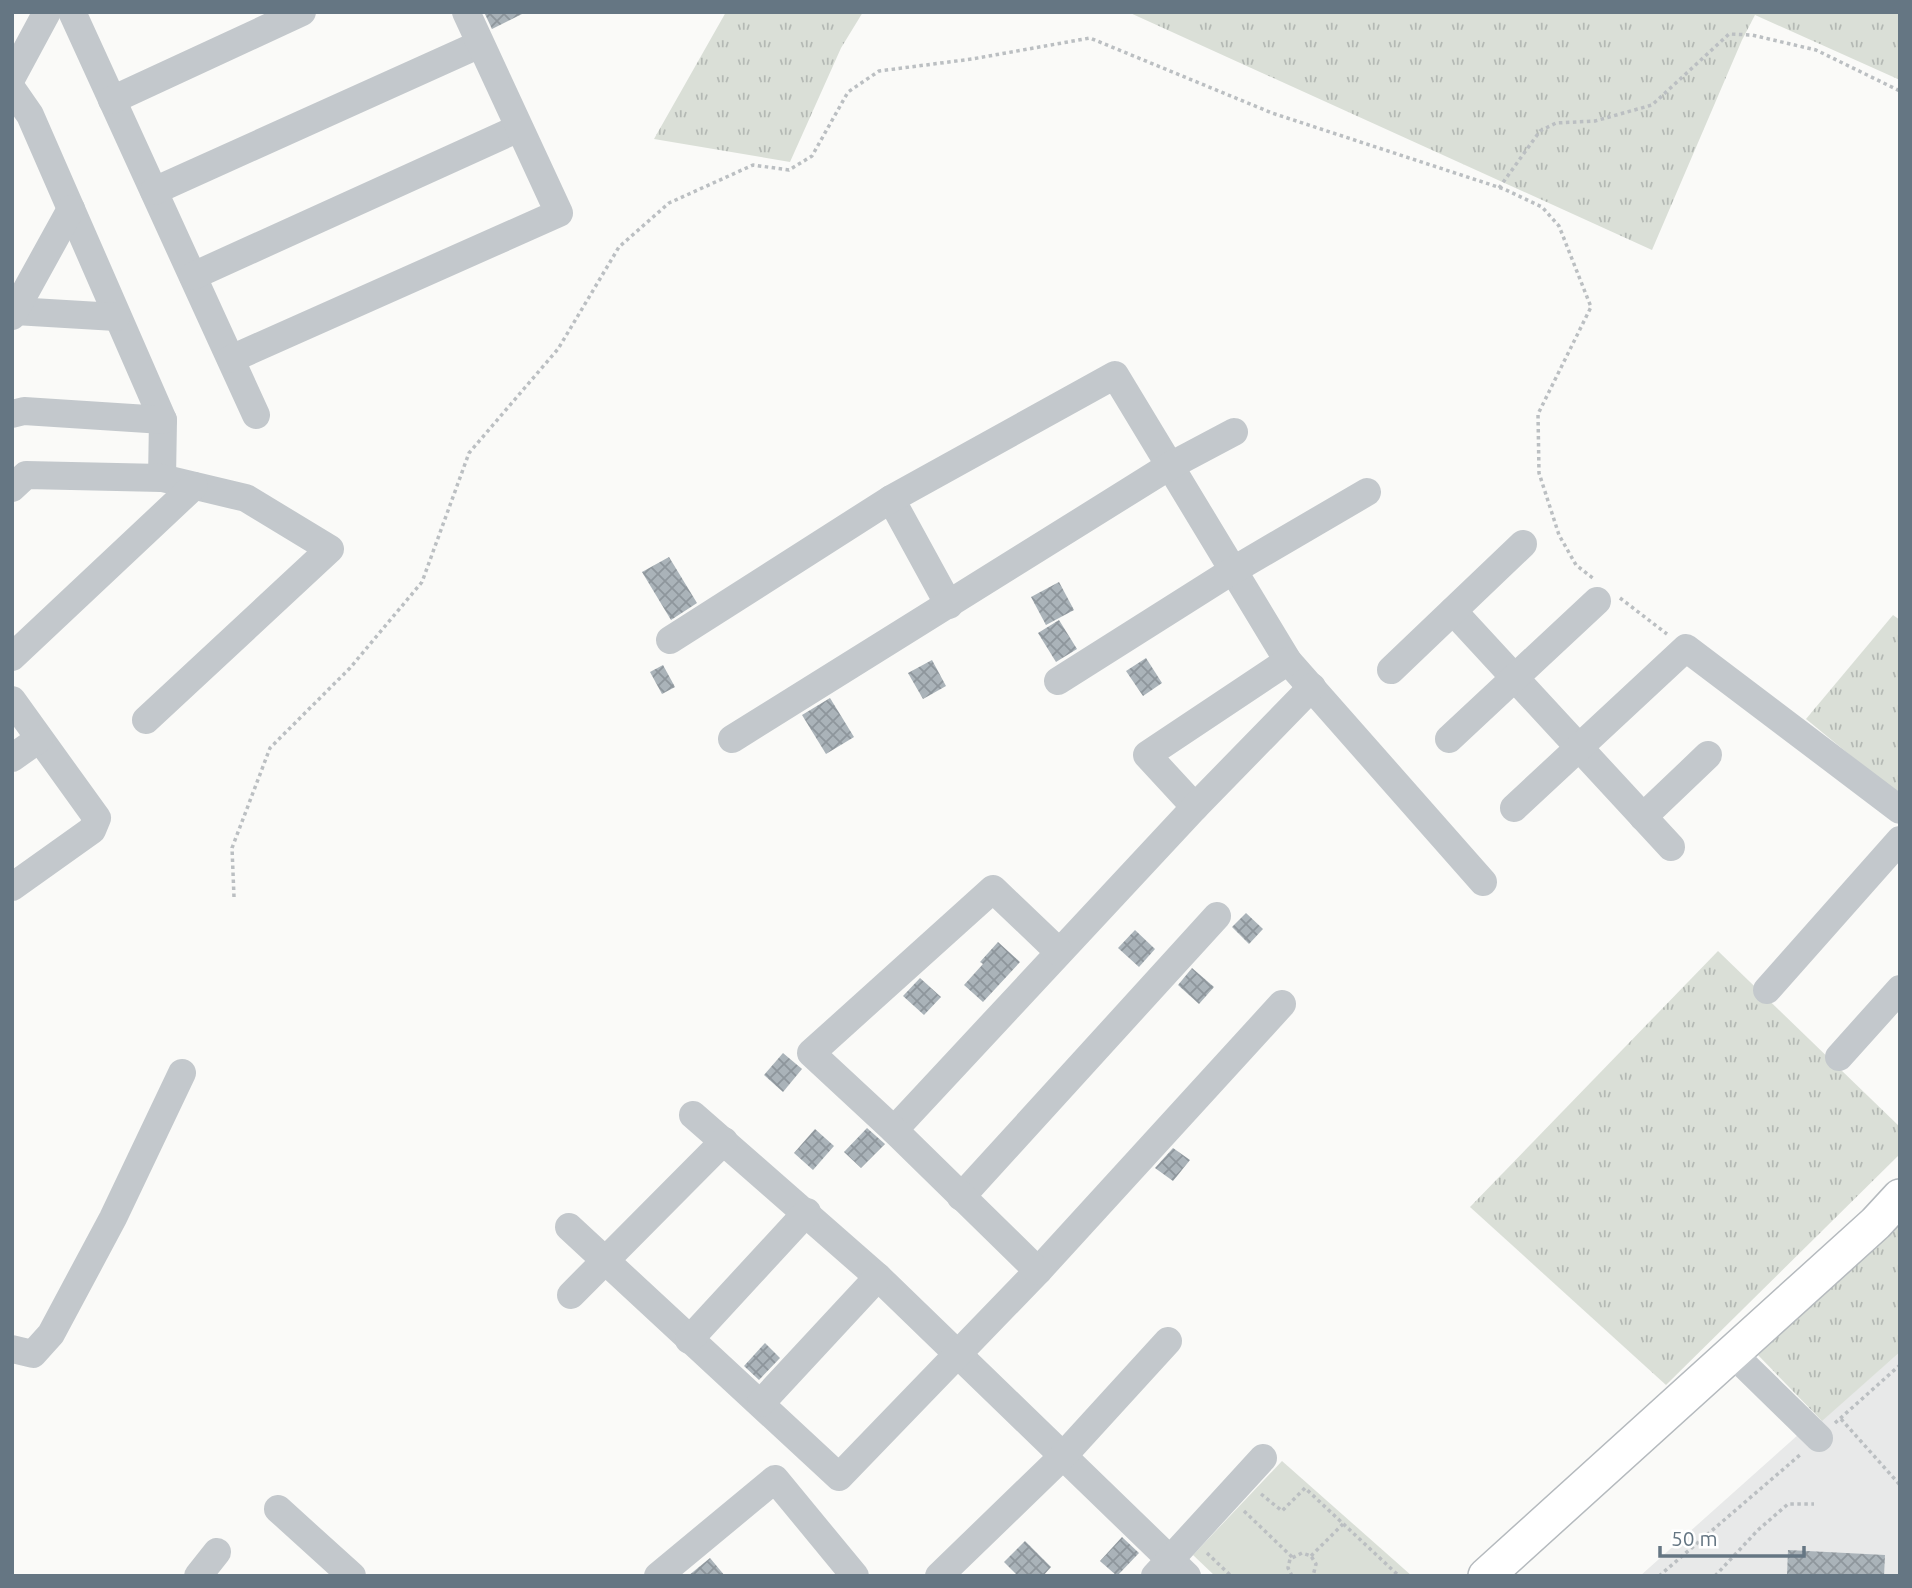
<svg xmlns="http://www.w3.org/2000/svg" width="1912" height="1588" viewBox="0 0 1912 1588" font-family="Ubuntu,sans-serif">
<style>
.built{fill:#e8e9e9}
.grass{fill:url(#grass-tufts)}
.park{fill:#dadfd7}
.building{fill:url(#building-cross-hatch)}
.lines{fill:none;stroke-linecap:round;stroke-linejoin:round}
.major-casing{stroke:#b5babe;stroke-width:38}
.path{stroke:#bbbfc2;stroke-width:3.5;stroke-dasharray:3.5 3.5;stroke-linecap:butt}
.minor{stroke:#c3c8cc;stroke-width:28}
.major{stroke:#fff;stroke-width:35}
</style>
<defs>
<pattern id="grass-tufts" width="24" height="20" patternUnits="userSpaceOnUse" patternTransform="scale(1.75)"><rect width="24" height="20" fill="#dadfd7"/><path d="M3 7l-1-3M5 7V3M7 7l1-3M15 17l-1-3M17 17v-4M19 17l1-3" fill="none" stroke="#b4b9b4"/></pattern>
<pattern id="building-cross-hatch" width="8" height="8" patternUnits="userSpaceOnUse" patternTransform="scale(1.75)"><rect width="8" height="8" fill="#aab3b9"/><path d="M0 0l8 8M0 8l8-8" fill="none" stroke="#8e969c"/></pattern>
</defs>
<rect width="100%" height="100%" fill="#fafaf8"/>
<polygon class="built" points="1900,1352 1900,1576 1640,1576 1799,1434 1822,1420"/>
<g class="grass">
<polygon points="726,12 863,12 841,48 790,162 654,139"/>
<polygon points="1128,12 1900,12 1900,80 1755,15 1742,40 1652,250"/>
<polygon points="1893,615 1900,620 1900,796 1806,719"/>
<polygon points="1718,951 1900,1127 1900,1154 1666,1385 1470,1207"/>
<polygon points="1900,1219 1900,1352 1822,1421 1758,1355"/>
</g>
<polygon class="park" points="1282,1461 1412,1576 1215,1576 1193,1555"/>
<g class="building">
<polygon points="484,12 526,12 492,29"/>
<polygon points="669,557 697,603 671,620 642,572"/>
<polygon points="1059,582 1074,610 1046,625 1031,597"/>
<polygon points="1059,620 1077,649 1056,662 1038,633"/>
<polygon points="1146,658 1162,683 1143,696 1126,671"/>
<polygon points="932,660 946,686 923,699 908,673"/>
<polygon points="663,665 675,687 662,694 650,672"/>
<polygon points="830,698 854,737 826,754 802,715"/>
<polygon points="1246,913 1263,929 1249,944 1232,927"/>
<polygon points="1135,930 1155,949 1139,967 1118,948"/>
<polygon points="998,942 1020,962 983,1002 964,985 983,964 980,962"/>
<polygon points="1192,968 1214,987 1199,1004 1178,985"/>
<polygon points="920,978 941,997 924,1015 903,996"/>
<polygon points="783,1053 802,1069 783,1092 764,1075"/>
<polygon points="867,1128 885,1144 861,1168 844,1152"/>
<polygon points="815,1129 834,1146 813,1170 794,1153"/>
<polygon points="1173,1148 1190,1160 1173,1181 1155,1168"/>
<polygon points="765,1343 780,1358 759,1380 744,1366"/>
<polygon points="1122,1537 1139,1553 1117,1576 1100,1561"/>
<polygon points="1025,1541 1051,1567 1043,1576 1018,1576 1004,1562"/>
<polygon points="1788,1550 1885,1555 1884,1576 1787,1576"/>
<polygon points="710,1558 725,1576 688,1576"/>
</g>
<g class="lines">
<defs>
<polyline id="major" points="1486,1576 1876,1223 1900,1197"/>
</defs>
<use href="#major" class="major-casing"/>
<g class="path">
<polyline points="1499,188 1540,131 1556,123 1595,121 1652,105 1729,34 1752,35 1816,50 1900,91"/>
<polyline points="1620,598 1667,634"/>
<polyline points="234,897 232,848 270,748 350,668 422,582 469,453 558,349 619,247 669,203 753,165 789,170 812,156 848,92 879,71 972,59 1090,38 1272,113 1504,189 1542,207 1559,226 1591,307 1538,414 1539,473 1559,535 1576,565 1594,579"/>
<polyline points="1841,1419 1900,1485"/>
<polyline points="1835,1423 1900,1365"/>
<polyline points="1261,1494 1282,1511 1305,1488 1399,1576"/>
<polyline points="1244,1511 1292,1557"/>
<polyline points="1207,1553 1231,1576"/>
<polyline points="1311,1556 1343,1524"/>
<polyline points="1292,1576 1288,1568 1290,1559 1302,1553 1311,1556 1316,1564 1313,1576"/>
<polyline points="1659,1576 1801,1454"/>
<polyline points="1715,1576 1758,1530 1788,1504 1814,1504"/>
</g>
<g class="minor">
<polyline points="72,12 256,415"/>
<polyline points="12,77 47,12"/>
<polyline points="12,89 30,115 163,420 162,478"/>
<polyline points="112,100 302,12"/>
<polyline points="154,191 480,44"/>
<polyline points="193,276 519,128"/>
<polyline points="15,311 116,317"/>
<polyline points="12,316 71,209"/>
<polyline points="231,359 559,213 466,12"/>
<polyline points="12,414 24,411 163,420"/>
<polyline points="12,488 26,475 162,478 246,498 330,549 146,720"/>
<polyline points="891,499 949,605"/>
<polyline points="1453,611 1671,847"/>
<polyline points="670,640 891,499 1115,375 1288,661 1483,882"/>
<polyline points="12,657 194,486"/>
<polyline points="1391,670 1523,544"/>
<polyline points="1058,681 1232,571 1367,492"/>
<polyline points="12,700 97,818 92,830 12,887"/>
<polyline points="732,739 1168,467 1234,432"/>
<polyline points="1449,739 1597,601"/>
<polyline points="12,758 39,739"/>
<polyline points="1195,807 1147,755 1288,661"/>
<polyline points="1514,808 1686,648 1900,810"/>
<polyline points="1643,817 1708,755"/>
<polyline points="1767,990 1900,840"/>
<polyline points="1839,1057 1900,989"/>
<polyline points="693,1115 878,1277 1187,1576"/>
<polyline points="894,1130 1195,807 1312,687"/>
<polyline points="961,1197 1217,916"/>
<polyline points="569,1227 839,1477 1038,1271 1282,1004"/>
<polyline points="1038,1271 894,1130 811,1053 993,889 1059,952"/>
<polyline points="571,1295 724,1141"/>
<polyline points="689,1340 807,1212"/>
<polyline points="12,1349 33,1354 51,1334 113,1218 182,1073"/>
<polyline points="1733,1354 1819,1438"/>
<polyline points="761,1403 878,1277"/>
<polyline points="278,1509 352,1576"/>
<polyline points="198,1576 217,1552"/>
<polyline points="658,1576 775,1479 855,1576"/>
<polyline points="939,1576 1063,1456 1168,1341"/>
<polyline points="1155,1576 1263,1458"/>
</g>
<use href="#major" class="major"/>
</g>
<rect width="1912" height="1588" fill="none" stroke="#657683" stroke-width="28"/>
<path d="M1660 1546v10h144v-10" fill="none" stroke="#657683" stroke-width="3.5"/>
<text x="1671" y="1546" font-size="21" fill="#657683" stroke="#ffffff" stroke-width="5" paint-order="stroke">50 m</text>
</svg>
